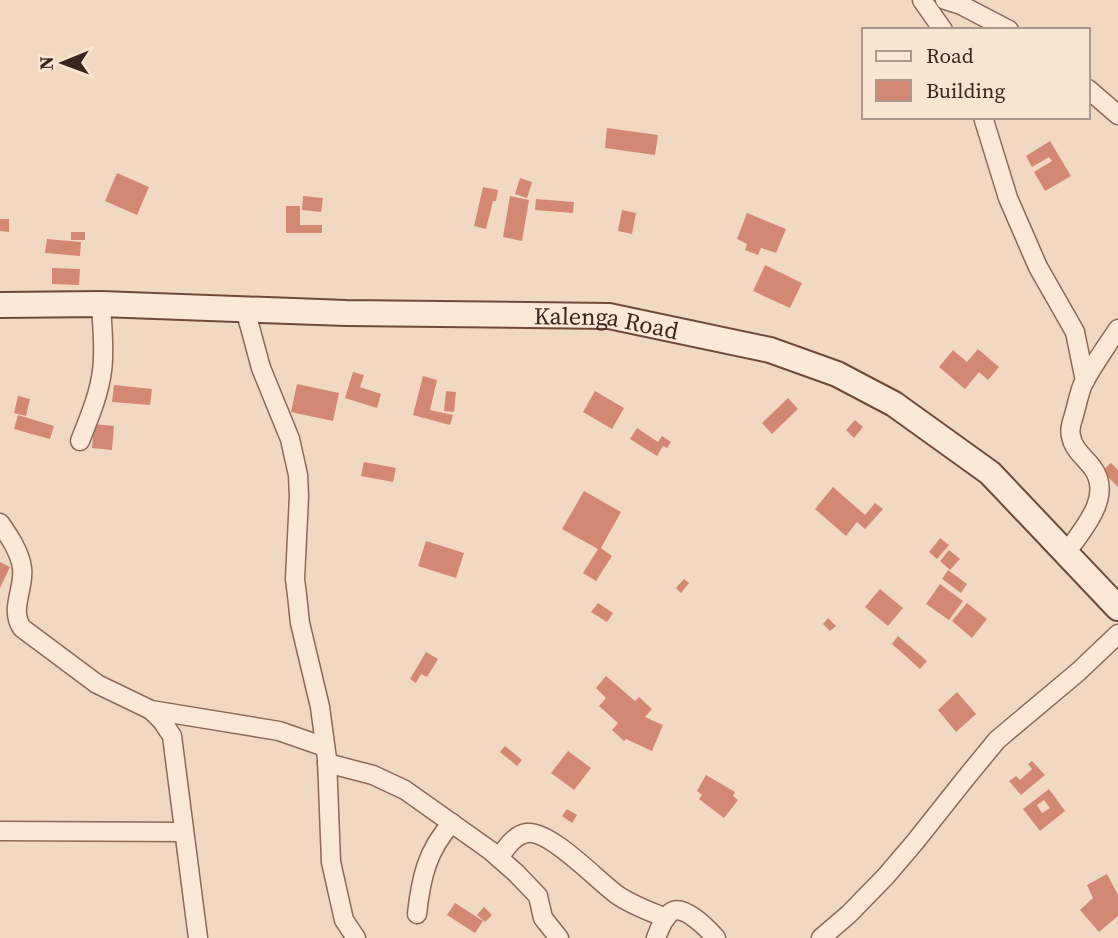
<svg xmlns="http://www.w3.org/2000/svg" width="1118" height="938" viewBox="0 0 1118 938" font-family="'Source Serif 4',serif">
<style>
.building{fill:#d38874;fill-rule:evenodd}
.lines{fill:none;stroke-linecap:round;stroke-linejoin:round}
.street-casing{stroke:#8d6957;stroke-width:21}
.secondary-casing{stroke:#6f4a3a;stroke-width:28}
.street{stroke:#fbe8d6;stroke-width:18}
.secondary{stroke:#fbe8d6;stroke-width:24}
.labels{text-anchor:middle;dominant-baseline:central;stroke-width:7;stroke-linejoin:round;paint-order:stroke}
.street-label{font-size:24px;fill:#3b251d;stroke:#f8e5d2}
</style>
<rect width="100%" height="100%" fill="#f1d9c1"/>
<g class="building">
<polygon points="607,128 658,135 655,155 605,148"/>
<polygon points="1050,141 1071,176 1045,191 1034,172 1052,161 1049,157 1032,167 1026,156"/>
<polygon points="117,173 149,187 137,215 105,201"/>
<polygon points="520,178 532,182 527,198 515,194"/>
<polygon points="483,187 498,190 496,201 493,201 486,229 474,226"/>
<polygon points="303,196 323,198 321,212 302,210"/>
<polygon points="510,196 529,200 522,241 503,237"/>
<polygon points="536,199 574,202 573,213 535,210"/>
<polygon points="286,206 300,206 300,225 322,225 322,233 286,233"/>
<polygon points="622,210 636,213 632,234 618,231"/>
<polygon points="747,213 786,229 776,253 761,248 758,255 745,250 747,244 737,239"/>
<polygon points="0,219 9,219 9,232 0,231"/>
<rect x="71" y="232" width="14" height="8"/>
<polygon points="47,239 81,242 80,256 45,253"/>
<polygon points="765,265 802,283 790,308 753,291"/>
<polygon points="52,268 80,269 79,285 52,284"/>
<polygon points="978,349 999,367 988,380 979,372 965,389 939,367 953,350 967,362"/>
<polygon points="353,372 364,375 360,387 381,394 377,408 345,398"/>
<polygon points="423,376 437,380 430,410 453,415 450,425 413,415"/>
<polygon points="297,384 339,393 333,421 291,412"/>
<polygon points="114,385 152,389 150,405 112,402"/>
<polygon points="446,391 456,392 454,412 444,411"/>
<polygon points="595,391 624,408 612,429 583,412"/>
<polygon points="18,396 30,399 26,416 14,413"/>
<polygon points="788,398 798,409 772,434 762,423"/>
<polygon points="18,415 54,426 50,439 14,429"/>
<polygon points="855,420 863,427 854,438 846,430"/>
<polygon points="94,424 114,426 112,450 92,448"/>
<polygon points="637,428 658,442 662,436 671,442 667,448 663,446 657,456 630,439"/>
<polygon points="364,462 396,468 393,482 361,476"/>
<polygon points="1111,463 1118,470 1118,487 1102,471"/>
<polygon points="833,487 865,515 875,503 883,509 865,529 857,522 846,536 815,509"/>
<polygon points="584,491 621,512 601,548 612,556 596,581 583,573 598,549 562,529"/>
<polygon points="940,538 949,545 937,559 929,552"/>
<polygon points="426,541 464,553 456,578 418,566"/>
<polygon points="949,550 960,559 950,570 940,561"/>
<polygon points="0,562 10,567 0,588"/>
<polygon points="948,570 967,584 961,593 942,579"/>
<polygon points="684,579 689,583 681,593 676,588"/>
<polygon points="940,584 963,601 949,620 926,604"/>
<polygon points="880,589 903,608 888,626 865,607"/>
<polygon points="598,603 613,613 607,622 591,612"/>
<polygon points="967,603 987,619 972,638 952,621"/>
<polygon points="828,618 836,626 830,631 823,624"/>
<polygon points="898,636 927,661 920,669 892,644"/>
<polygon points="426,652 438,659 427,677 421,674 416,683 410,679"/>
<polygon points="606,676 635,701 639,697 652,709 645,717 663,725 652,751 626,739 624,741 612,730 618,723 599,706 606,698 596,688"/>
<polygon points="957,692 976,714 956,732 938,710"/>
<polygon points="505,746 522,760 517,766 500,752"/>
<polygon points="568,751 591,768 574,790 551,773"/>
<polygon points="1032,761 1045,775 1021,795 1009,781 1016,776 1020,780 1032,769 1028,764"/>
<polygon points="706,775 735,792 733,796 738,800 724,818 699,799 702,795 697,791"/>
<path d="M 1049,789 L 1065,811 L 1040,831 L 1023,809 ZM 1044,800 L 1050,808 L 1042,813 L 1037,805 Z"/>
<polygon points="567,809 577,815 572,823 562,816"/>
<polygon points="1107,874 1118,895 1118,916 1099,932 1080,910 1093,898 1087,885"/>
<polygon points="455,903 483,921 475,933 447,915"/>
<polygon points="484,907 492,915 485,922 477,915"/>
</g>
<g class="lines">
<defs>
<g id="street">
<polyline points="922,0 943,30"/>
<polyline points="945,0 961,5 1009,30"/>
<polyline points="1088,89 1118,115"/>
<polyline points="983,117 1008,198 1038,267 1075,332 1085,381"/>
<polyline points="245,309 261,368 290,439 298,475 299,496 295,579 297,595 300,623 320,707 327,759 331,862 344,920 356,938"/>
<path d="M 80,441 C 89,418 99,395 102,371 C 105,349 102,326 101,304"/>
<path d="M 0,523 C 9,536 20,552 22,568 C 25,587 9,610 22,628 L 97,684 L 151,710 L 279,731 L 325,747"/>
<path d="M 1066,553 C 1083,529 1114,496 1092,467 C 1084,457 1073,449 1071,436 C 1069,429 1072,422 1074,415 C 1077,405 1079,393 1083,384 C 1093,365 1106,347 1118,329"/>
<polyline points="151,710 162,721 172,736 198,938"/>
<polyline points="327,763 373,775 405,790 491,851 516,873 538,896 543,918 559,938"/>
<polyline points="0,831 184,832"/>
<path d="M 499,858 C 506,848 514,835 527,833 C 550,830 597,880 616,894 C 631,905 649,911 666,918"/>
<path d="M 417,914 C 421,878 427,850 452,823"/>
<path d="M 656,938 C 659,930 663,919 670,913 C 682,902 707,928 716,938"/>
<polyline points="821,938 849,914 886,876 915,842 965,779 997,740 1078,672 1118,634"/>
</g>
<g id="secondary">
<path id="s1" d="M 0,305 L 101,304 L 346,313 L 609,316 L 770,350 L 837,374 L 894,404 L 990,473 L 1118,608"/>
</g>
</defs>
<use href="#street" class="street-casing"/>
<use href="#secondary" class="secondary-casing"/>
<use href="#street" class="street"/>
<use href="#secondary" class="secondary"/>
</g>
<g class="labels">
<g class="street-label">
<text stroke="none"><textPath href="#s1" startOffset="607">Kalenga Road</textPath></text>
</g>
</g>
<rect x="862" y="28" width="228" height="91" fill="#f8e5d2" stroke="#ac988a" stroke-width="2"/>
<rect x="876" y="51" width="35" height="10" fill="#fbe8d6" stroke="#ac988a" stroke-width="2"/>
<text x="926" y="63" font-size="21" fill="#3b251d">Road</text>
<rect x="876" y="80" width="35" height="21" fill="#d38874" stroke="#ac988a" stroke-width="2"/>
<text x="926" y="98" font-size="21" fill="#3b251d">Building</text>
<g transform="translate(63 63) rotate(269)" stroke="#f8e5d2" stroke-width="5" paint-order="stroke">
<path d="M0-5L12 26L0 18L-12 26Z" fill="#3b251d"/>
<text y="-10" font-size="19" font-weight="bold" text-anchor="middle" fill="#3b251d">N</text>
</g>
</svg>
